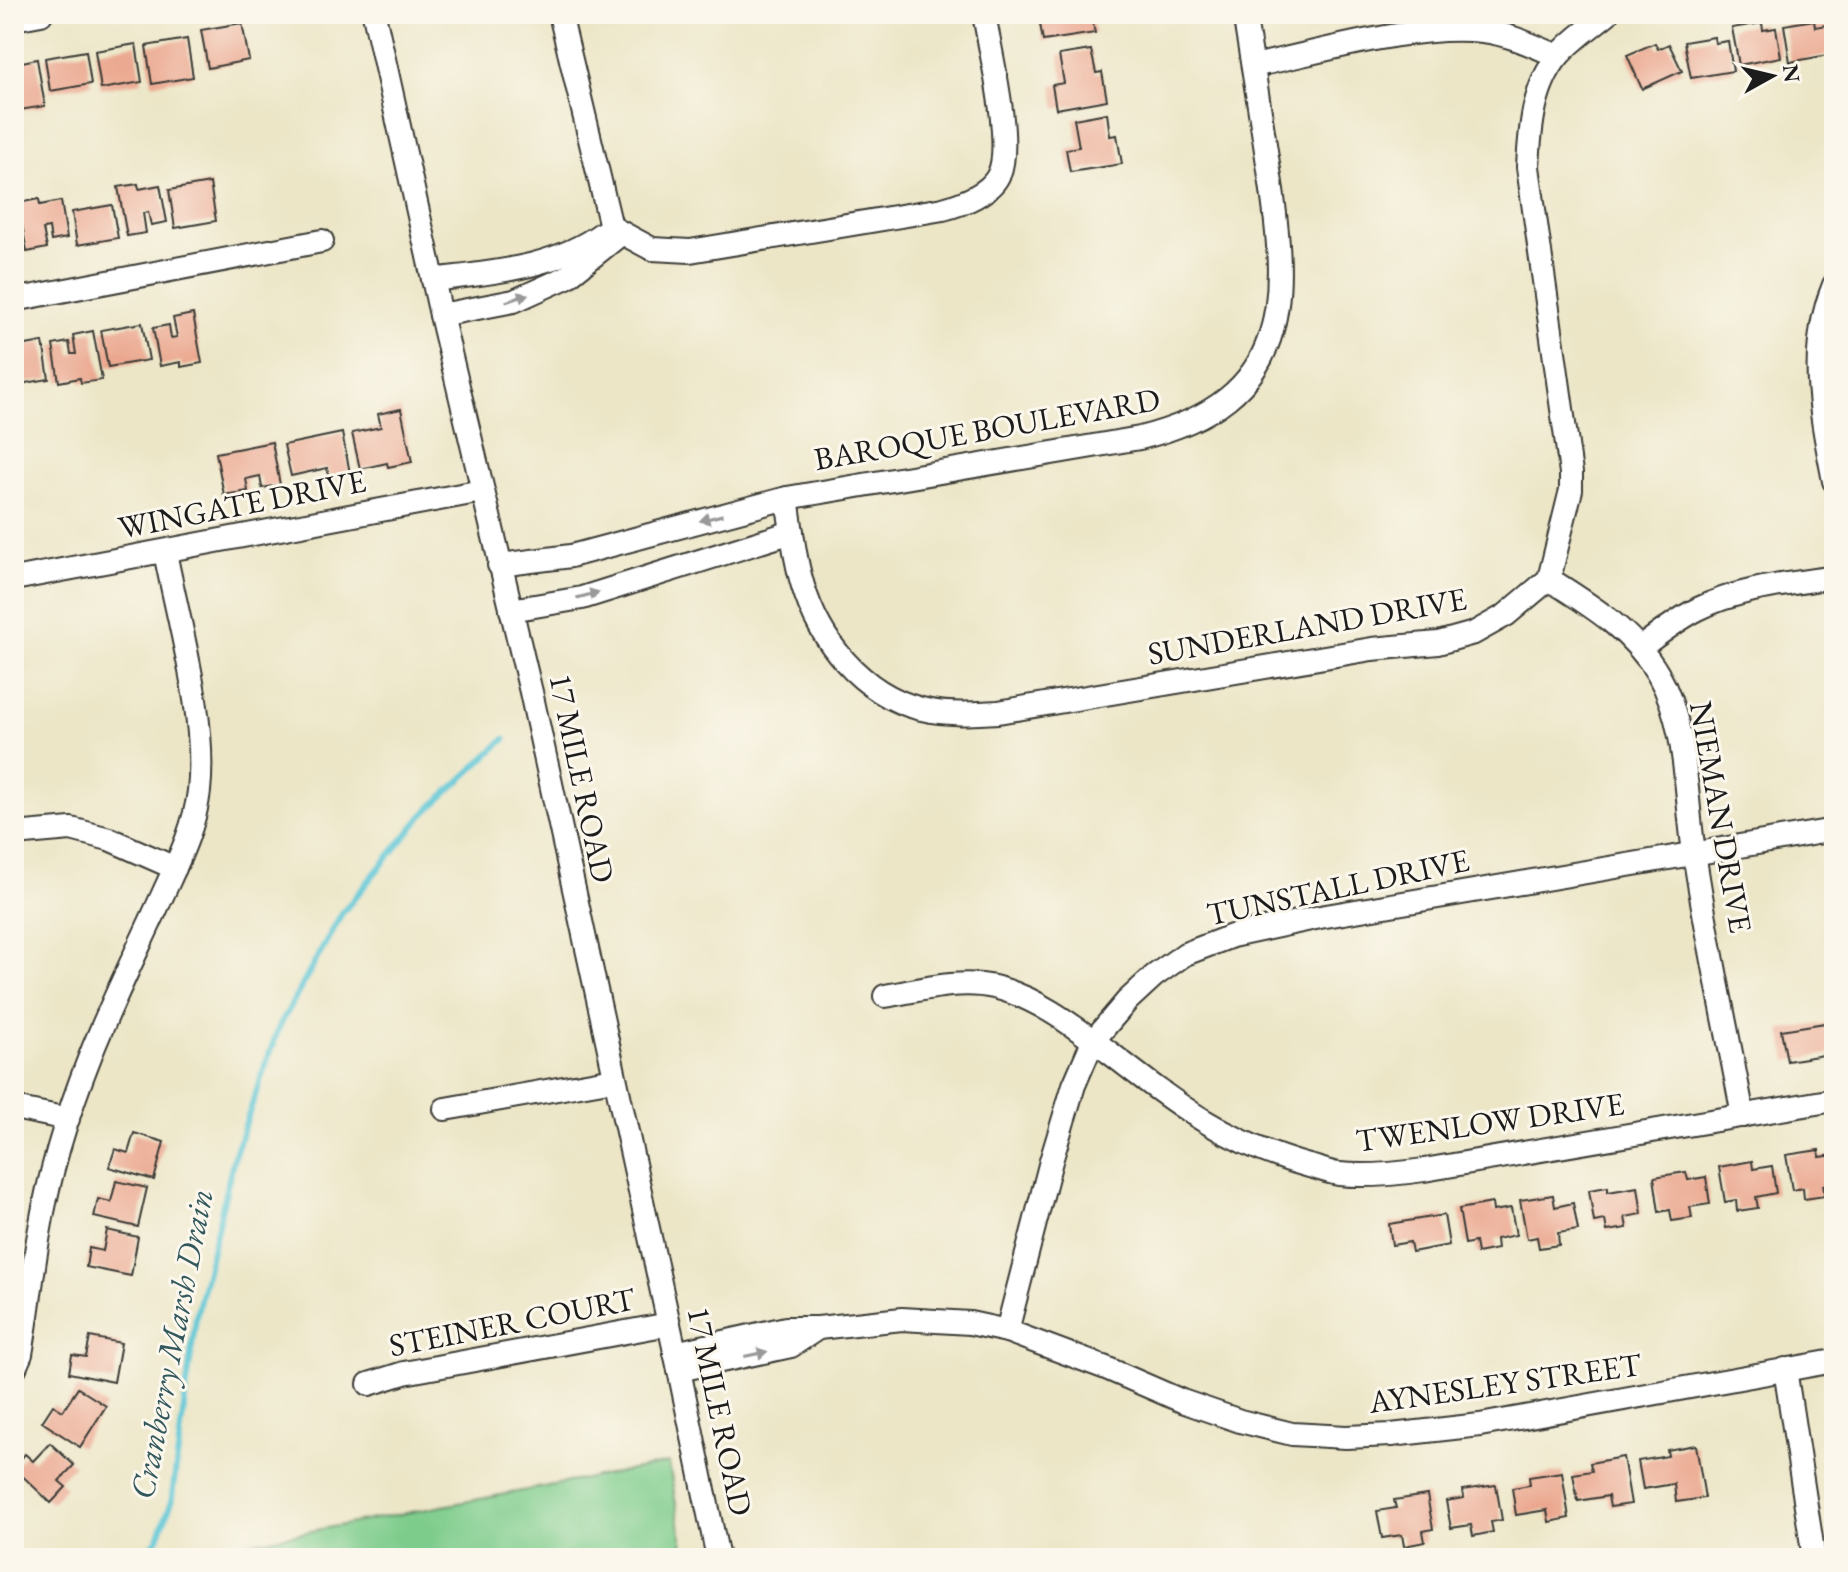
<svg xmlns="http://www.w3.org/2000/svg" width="1848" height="1572" viewBox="0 0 1848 1572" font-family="'EB Garamond',serif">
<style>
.green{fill:#7dcc8b;stroke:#4c7454;stroke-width:2}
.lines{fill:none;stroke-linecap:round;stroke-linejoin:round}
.stream{stroke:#5cc6d6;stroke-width:6}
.building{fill:#eba78f}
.minor-casing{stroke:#3b3a36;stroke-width:26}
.minor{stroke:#fff;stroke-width:22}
.oneway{fill:#999}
.labels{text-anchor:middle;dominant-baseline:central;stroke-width:6;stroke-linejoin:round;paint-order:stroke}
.street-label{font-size:32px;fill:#1c1c1c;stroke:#fbf7ec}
.water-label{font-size:34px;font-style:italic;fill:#32585d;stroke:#fbf7ec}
</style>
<rect width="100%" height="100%" fill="#fbf7ec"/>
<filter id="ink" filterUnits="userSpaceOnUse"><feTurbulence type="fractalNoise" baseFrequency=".0125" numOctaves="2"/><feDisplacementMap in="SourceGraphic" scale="16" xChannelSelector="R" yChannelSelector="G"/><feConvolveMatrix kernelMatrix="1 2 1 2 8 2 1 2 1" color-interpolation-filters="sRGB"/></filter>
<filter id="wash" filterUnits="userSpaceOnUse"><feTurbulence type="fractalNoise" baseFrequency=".006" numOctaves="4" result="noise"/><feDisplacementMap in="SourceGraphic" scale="32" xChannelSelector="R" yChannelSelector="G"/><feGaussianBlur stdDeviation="1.8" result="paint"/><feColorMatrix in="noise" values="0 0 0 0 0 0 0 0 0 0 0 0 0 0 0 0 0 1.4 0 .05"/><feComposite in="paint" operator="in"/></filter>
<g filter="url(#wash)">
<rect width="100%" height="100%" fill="#ece6c7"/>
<polygon class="green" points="669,1463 685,1558 169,1558"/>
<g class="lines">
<polyline class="stream" points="139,1558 157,1540 171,1504 196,1317 234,1157 278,1029 342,913 423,815 505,739"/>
</g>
<g id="blocks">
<g class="building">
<polygon points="1051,14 1091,14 1095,33 1043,41 1039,18 1052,16"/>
<polygon points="1814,20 1815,27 1827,25 1833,54 1790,62 1784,25"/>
<polygon points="242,23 249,60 208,68 201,30"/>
<polygon points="1762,23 1763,30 1776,28 1781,57 1739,65 1732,28"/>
<polygon points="1714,37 1715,43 1728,41 1733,71 1691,78 1684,42"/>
<polygon points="187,39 193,77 152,84 146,46"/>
<polygon points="1655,43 1658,49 1669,44 1682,71 1642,89 1627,55"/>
<polygon points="136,44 142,82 101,89 95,51"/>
<polygon points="1091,50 1096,73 1102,72 1107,100 1056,109 1052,85 1064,83 1059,55"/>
<polygon points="86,51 91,84 50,91 45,58"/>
<polygon points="37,59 45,106 20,110 19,108 14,109 14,83 21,82 17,63"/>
<polygon points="1107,113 1110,136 1117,135 1122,164 1070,172 1066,149 1079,147 1074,119"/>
<polygon points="210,183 216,221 175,228 169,190"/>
<polygon points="138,184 139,189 160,185 167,222 151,225 148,212 143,213 146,233 127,236 118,187"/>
<polygon points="39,199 40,205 61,201 67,238 51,241 49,228 43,229 47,248 27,252 18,203"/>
<polygon points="112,205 118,238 77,245 72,212"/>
<polygon points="14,228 20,257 14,258"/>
<polygon points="193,314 202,363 181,367 181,362 160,366 153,328 169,325 171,338 177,337 173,318"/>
<polygon points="142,323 149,360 108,367 101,330"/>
<polygon points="93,331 102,380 81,383 80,378 59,382 53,345 69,342 71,354 76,354 73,335"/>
<polygon points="43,342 49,379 14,385 14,347"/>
<polygon points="401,409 412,462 388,467 387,463 360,469 352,433 381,427 378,414"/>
<polygon points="342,433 350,473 329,477 327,468 291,476 284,445"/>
<polygon points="272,442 280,485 262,488 260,476 246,479 248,491 224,495 216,453"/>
<polygon points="1825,1023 1830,1054 1787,1061 1781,1030"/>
<polygon points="134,1133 164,1142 154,1180 109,1167 115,1149 128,1153"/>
<polygon points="1819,1150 1820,1157 1834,1155 1834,1183 1823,1185 1825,1196 1804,1199 1803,1188 1792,1190 1786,1155"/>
<polygon points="1752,1161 1753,1169 1772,1166 1776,1193 1756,1197 1758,1208 1737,1211 1736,1200 1725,1202 1719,1167"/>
<polygon points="1686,1172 1688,1180 1706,1177 1710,1204 1690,1207 1692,1218 1672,1221 1670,1210 1659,1212 1654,1177"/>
<polygon points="116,1181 147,1188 138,1227 94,1217 98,1199 111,1202"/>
<polygon points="1608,1187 1608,1192 1638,1187 1642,1214 1625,1217 1627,1228 1607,1231 1605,1220 1594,1222 1589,1190"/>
<polygon points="1553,1195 1555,1207 1573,1203 1578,1230 1558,1233 1559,1245 1539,1248 1537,1237 1527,1239 1520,1200"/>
<polygon points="1492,1203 1493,1211 1511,1208 1516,1235 1496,1239 1497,1249 1477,1253 1475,1242 1465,1244 1459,1209"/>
<polygon points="1444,1215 1449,1245 1412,1252 1410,1242 1392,1245 1389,1224"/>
<polygon points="107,1230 138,1237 131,1276 86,1267 89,1248 103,1251"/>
<polygon points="90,1337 121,1343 114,1382 69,1373 72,1355 86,1357"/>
<polygon points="78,1388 106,1406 80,1447 42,1422 53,1405 63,1411"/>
<polygon points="50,1443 74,1465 59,1481 66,1487 51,1503 14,1468 25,1454 33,1461"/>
<polygon points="1696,1445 1705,1498 1676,1502 1674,1484 1643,1489 1638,1461 1668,1456 1667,1450"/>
<polygon points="1623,1457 1631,1504 1610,1507 1608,1496 1578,1501 1573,1474 1592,1471 1590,1463"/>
<polygon points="1562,1472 1569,1518 1549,1522 1547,1510 1516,1515 1512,1488 1530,1485 1529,1477"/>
<polygon points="1496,1485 1502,1520 1491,1522 1493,1532 1473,1536 1471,1525 1451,1528 1446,1501 1464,1498 1463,1490"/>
<polygon points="1427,1495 1433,1529 1423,1531 1425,1542 1404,1546 1402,1535 1382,1538 1377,1511 1396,1508 1394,1500"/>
</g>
</g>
</g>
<g filter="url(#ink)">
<use href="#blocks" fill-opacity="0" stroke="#3b3a36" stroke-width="2"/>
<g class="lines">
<defs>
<g id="minor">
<polyline points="374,14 441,315 531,692 679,1370 718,1558"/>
<polyline points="560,14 611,227"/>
<polyline points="14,19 41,14"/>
<path d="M 1253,66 C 1321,52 1415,23 1483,31 C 1509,34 1534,46 1558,56"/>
<path d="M 611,227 L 652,249 L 690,251 L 943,209 C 962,204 991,193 999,174 C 1013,143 990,50 984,14"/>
<path d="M 433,280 C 494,272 553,269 604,232"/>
<path d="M 1834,285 C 1807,350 1821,414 1834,481"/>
<polyline points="14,300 322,241"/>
<polyline points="441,315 514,301 567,277 622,233"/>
<path d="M 787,498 C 792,530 795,565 806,595 C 825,650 871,701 931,711 C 954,715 976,713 998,712 L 1372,649 L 1438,643 L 1474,633 L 1506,615 L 1549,579 L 1571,490 L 1571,473 L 1528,167 C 1530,129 1533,86 1559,55 C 1573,39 1591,27 1607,14"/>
<path d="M 499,565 L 571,556 L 787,498 L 1140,438 C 1293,400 1289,300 1269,170 C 1261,118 1253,66 1244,14"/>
<polyline points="14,579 482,491"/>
<path d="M 1549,579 C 1590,605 1633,631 1658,674 C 1688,726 1685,794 1694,852 C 1707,941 1727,1028 1743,1116"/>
<polyline points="511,610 582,598 792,532"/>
<path d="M 1640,648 C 1659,634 1678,619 1698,609 C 1740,588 1789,584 1834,577"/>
<polyline points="14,834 71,829 109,839 175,868"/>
<path d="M 885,996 C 920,990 959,979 994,987 C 1037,997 1075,1027 1110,1053 C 1176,1104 1227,1144 1309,1166 C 1319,1168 1329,1173 1339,1174 C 1367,1177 1396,1174 1424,1170 L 1834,1100"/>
<polyline points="14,1108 68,1119"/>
<polyline points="445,1109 614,1079"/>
<polyline points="818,1328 902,1319 970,1323 1007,1331 1106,1368 1182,1401 1240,1421 1292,1434 1346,1437 1391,1435 1480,1425 1834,1361"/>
<polyline points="1007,1331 1051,1161 1074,1085 1093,1041 1127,1001 1154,976 1185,954 1232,936 1320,917 1834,830"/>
<polyline points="675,1353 786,1328 818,1328 791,1346 679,1370"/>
<polyline points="1785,1369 1814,1558"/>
<path d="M 14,1370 L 21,1354 C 28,1314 32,1274 39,1234 C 49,1173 68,1112 91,1054 C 113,999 139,947 163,894 C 178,861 195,827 199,791 C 207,718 179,625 165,552"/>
<polyline points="369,1384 404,1373 669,1324"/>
</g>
</defs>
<use href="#minor" class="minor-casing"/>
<use href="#minor" class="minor"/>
</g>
<defs><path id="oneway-solid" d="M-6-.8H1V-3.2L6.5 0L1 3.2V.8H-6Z" transform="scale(2)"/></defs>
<g class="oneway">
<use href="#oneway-solid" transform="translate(517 298) rotate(-19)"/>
<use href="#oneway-solid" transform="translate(711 518) rotate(165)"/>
<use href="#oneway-solid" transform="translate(588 595) rotate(-15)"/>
<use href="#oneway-solid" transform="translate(756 1354) rotate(-12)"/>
</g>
</g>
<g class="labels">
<g class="street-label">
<text transform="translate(987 429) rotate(-10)">BAROQUE BOULEVARD</text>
<text transform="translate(242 504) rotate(-11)">WINGATE DRIVE</text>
<text transform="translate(1307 626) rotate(-10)">SUNDERLAND DRIVE</text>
<text transform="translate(582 778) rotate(78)">17 MILE ROAD</text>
<text transform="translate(1721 817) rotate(80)">NIEMAN DRIVE</text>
<text transform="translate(1338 887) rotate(-12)">TUNSTALL DRIVE</text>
<text transform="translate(1490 1122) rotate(-8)">TWENLOW DRIVE</text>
<text transform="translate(512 1322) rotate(-11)">STEINER COURT</text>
<text transform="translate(1505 1383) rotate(-8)">AYNESLEY STREET</text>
<text transform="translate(720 1411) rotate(78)">17 MILE ROAD</text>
</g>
<g class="water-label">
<text transform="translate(171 1344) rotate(-79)">Cranberry Marsh Drain</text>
</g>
</g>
<rect width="1848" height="1572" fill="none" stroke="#fbf7ec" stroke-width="48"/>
<g transform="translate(1772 76) rotate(82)" stroke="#fbf7ec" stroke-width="6" paint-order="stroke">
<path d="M0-6L14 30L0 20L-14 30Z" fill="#1c1c1c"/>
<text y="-12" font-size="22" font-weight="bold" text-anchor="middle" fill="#1c1c1c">N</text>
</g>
</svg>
